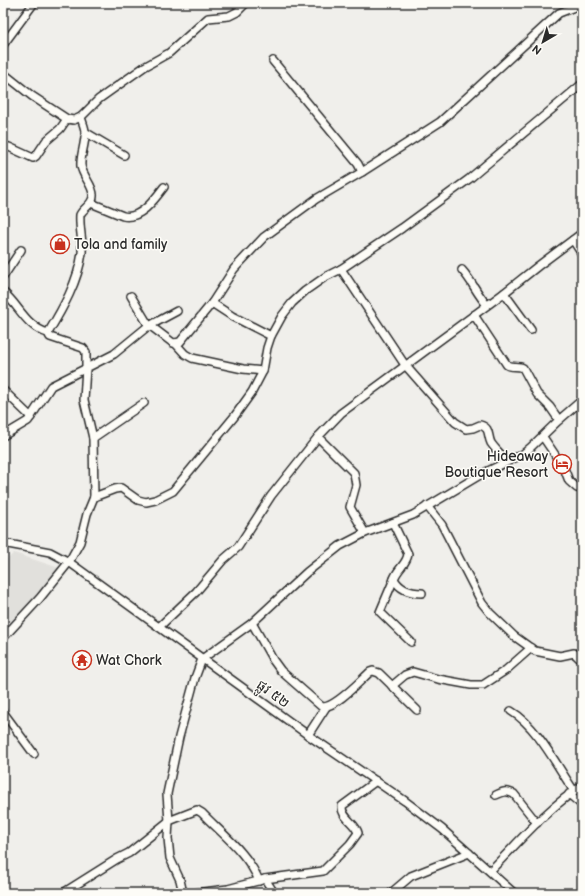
<svg xmlns="http://www.w3.org/2000/svg" width="585" height="896" viewBox="0 0 585 896" font-family="'Balsamiq Sans','Noto Sans Khmer',sans-serif">
<style>
.built{fill:#e1e0dc}
.lines{fill:none;stroke-linecap:round;stroke-linejoin:round}
.minor-casing{stroke:#2b2b2b;stroke-width:10}
.minor{stroke:#fdfcf7;stroke-width:7}
.labels{text-anchor:middle;dominant-baseline:central;stroke-width:3;stroke-linejoin:round;paint-order:stroke}
.poi-label{font-size:14px;fill:#2b2b2b;stroke:#fdfcf7;text-anchor:start}
.street-label{font-size:14px;fill:#2b2b2b;stroke:#fdfcf7}
</style>
<rect width="100%" height="100%" fill="#f0efeb"/>
<filter id="ink" filterUnits="userSpaceOnUse"><feTurbulence type="fractalNoise" baseFrequency=".025" numOctaves="2"/><feDisplacementMap in="SourceGraphic" scale="8" xChannelSelector="R" yChannelSelector="G"/><feConvolveMatrix kernelMatrix="1 2 1 2 8 2 1 2 1" color-interpolation-filters="sRGB"/></filter>
<g filter="url(#ink)">
<polygon class="built" points="14,553 59,568 3,635 3,563"/>
<g class="lines">
<defs>
<g id="minor">
<polyline points="3,45 34,3"/>
<polyline points="3,73 32,96 67,119 74,120 81,117"/>
<polyline points="85,132 124,155"/>
<polyline points="3,146 9,147 33,158 36,156 46,141 60,129 67,119"/>
<polyline points="362,172 440,122 559,13 582,4"/>
<path d="M 91,203 L 123,216 C 140,220 155,199 164,187"/>
<polyline points="573,240 582,254"/>
<path d="M 341,269 L 405,365 L 455,422 L 466,429 L 473,428 L 480,425 C 491,428 487,435 491,443 C 495,449 502,455 506,461"/>
<path d="M 462,270 C 472,281 477,294 487,305"/>
<polyline points="3,277 21,250"/>
<path d="M 3,292 C 19,305 26,327 48,333"/>
<polyline points="504,293 531,330"/>
<polyline points="131,296 149,326 177,311"/>
<polyline points="212,303 232,316 271,336"/>
<path d="M 474,315 L 507,365 C 512,368 518,365 523,368 L 537,394 L 550,407 L 559,420"/>
<polyline points="175,343 185,354 192,358 243,369 263,371"/>
<polyline points="3,390 31,417"/>
<polyline points="3,436 28,421 51,386 114,354 147,327 152,327 173,343 175,343 180,342 212,303 234,269 264,237 316,199 362,172 358,164 273,61"/>
<polyline points="318,437 354,473 356,485 350,507 365,533"/>
<polyline points="543,437 564,468 569,481 577,488 582,489"/>
<polyline points="93,438 144,403"/>
<polyline points="94,497 115,489 121,488 138,500 146,502 155,500 173,491 234,417 252,392 263,371 267,348 271,336 282,316 292,303 305,291 325,277 341,269 402,228 469,179 582,84"/>
<polyline points="427,506 442,525 482,603 490,613 514,636 535,651 560,656 574,653 579,658 582,658"/>
<path d="M 393,523 L 408,554 C 407,564 397,569 394,579 C 400,590 410,593 422,593"/>
<polyline points="3,543 50,552 69,562 308,735 405,801 442,829 514,893"/>
<polyline points="394,579 380,612 411,642"/>
<path d="M 252,623 L 273,660 L 281,671 L 322,707 C 335,708 360,681 370,672 L 373,671 L 379,673 L 417,710"/>
<polyline points="159,627 196,592 223,560 238,547 271,496 318,437 341,413 504,293 538,266 582,233"/>
<path d="M 3,638 L 40,598 L 69,562 L 80,542 L 87,514 L 94,497 L 93,438 L 84,400 L 86,367 L 86,352 L 83,348 L 50,337 L 48,333 C 63,308 78,282 82,253 C 83,240 79,228 80,215 C 83,208 94,204 93,195 C 93,185 83,177 81,166 C 80,155 86,143 85,132 C 85,127 82,122 81,117 L 99,99 L 144,67 L 169,53 L 208,18 L 229,16 L 237,12 L 246,3"/>
<polyline points="392,686 405,675 413,672 438,679 471,685 483,685 506,670 531,648"/>
<path d="M 511,711 C 537,726 557,766 574,791"/>
<polyline points="3,712 34,754"/>
<polyline points="308,735 326,707"/>
<polyline points="569,794 582,805"/>
<path d="M 496,795 C 503,792 506,790 514,794 L 537,823"/>
<path d="M 490,871 C 519,842 547,808 582,786"/>
<polyline points="265,879 274,893"/>
<path d="M 63,893 L 117,859 L 129,853 L 169,821 L 197,810 L 202,813 C 222,834 248,853 259,881"/>
<polyline points="183,893 180,880 170,858 168,838 169,821 167,794 179,737 195,678 202,659 252,623 307,572 340,546 365,533 413,515 480,475 523,454 530,448 559,420 582,400"/>
<path d="M 195,893 L 228,889 L 265,879 L 323,871 L 350,844 L 358,833 C 356,823 341,818 342,806 L 376,781"/>
<polyline points="391,893 411,876 469,853"/>
</g>
</defs>
<use href="#minor" class="minor-casing"/>
<use href="#minor" class="minor"/>
</g>
</g>
<defs>
<symbol id="shop-ring" viewBox="-11 -11 22 22"><circle r="9.5" fill="#fdfcf7" stroke="#c8321e" stroke-width="1.5"/><path d="M-5-2.5h2.3a2.7 3.5 0 0 1 5.4 0H5L5.5 6h-11ZM-1.5-2.5h3a1.5 2.3 0 0 0-3 0Z" fill="#c8321e"/></symbol>
<symbol id="hotel-ring" viewBox="-11 -11 22 22"><circle r="9.5" fill="#fdfcf7" stroke="#c8321e" stroke-width="1.5"/><path d="M-6-4.5h1.5V1H6V5H4.5V3h-9V5H-6ZM-4 0a1.8 1.8 0 1 1 3.6 0ZM.5 0V-2.5h3Q6-2.5 6 0Z" fill="#c8321e"/></symbol>
<symbol id="temple-ring" viewBox="-11 -11 22 22"><circle r="9.5" fill="#fdfcf7" stroke="#c8321e" stroke-width="1.5"/><path d="M0-6L5-2H3V0L6.5 2.5H4V6H1.5V3h-3V6H-4V2.5H-6.5L-3 0V-2H-5Z" fill="#c8321e"/></symbol>
</defs>
<g fill-rule="evenodd">
<use href="#shop-ring" x="49" y="233" width="22" height="22"/>
<use href="#hotel-ring" x="551" y="453" width="22" height="22"/>
<use href="#temple-ring" x="71" y="649" width="22" height="22"/>
</g>
<g class="labels">
<g class="poi-label">
<text x="74" y="244">Tola and family</text>
<text x="548" y="456" text-anchor="end">Hideaway<tspan x="548" dy="16">Boutique Resort</tspan></text>
<text x="96" y="660">Wat Chork</text>
</g>
<g class="street-label">
<text transform="translate(273 694) rotate(36)">ផ្លូវ ៥២</text>
</g>
</g>
<rect width="585" height="896" fill="none" stroke="#fdfcf7" stroke-width="16"/>
<rect x="8" y="8" width="569" height="880" fill="none" stroke="#2b2b2b" stroke-width="1.5" filter="url(#ink)"/>
<g transform="translate(543 42) rotate(218)" stroke="#fdfcf7" stroke-width="3" paint-order="stroke">
<path d="M0-3L7 15L0 10L-7 15Z" fill="#2b2b2b"/>
<text y="-6" font-size="11" font-weight="bold" text-anchor="middle" fill="#2b2b2b">N</text>
</g>
</svg>
